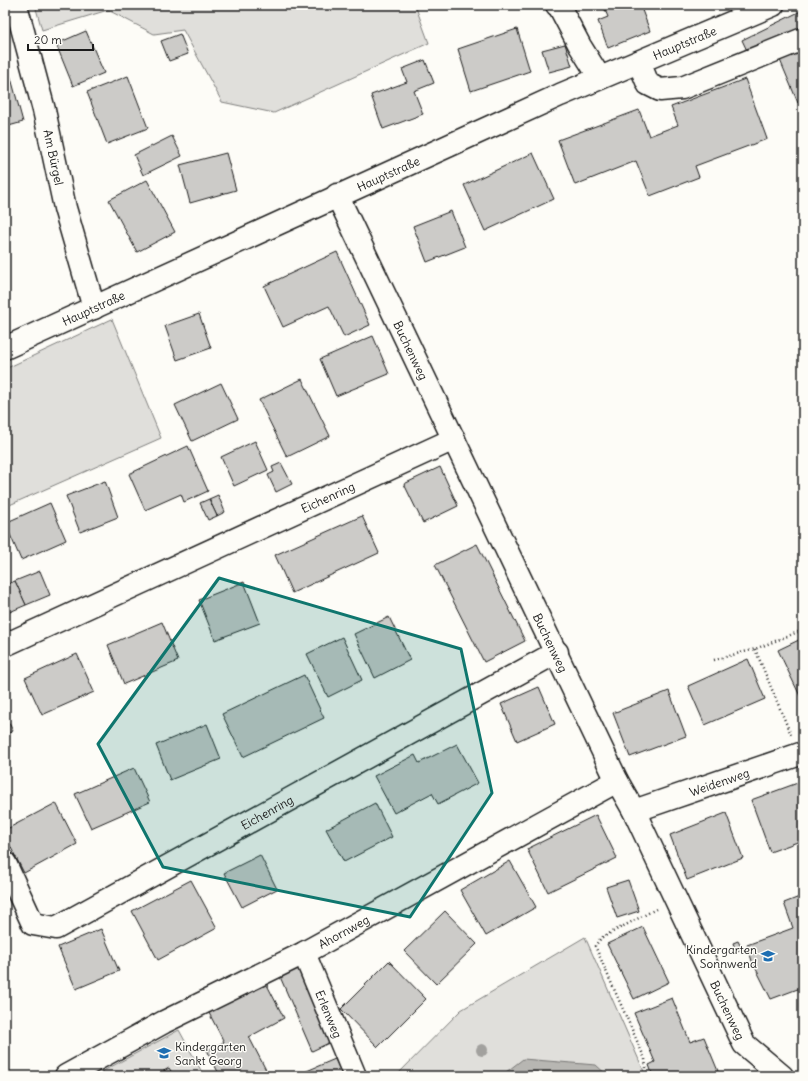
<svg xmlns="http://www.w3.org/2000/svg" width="808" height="1081" viewBox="0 0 808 1081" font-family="Delius,sans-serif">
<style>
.green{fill:#e0dfdb;stroke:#7e7e7c}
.water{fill:#b7b6b2;stroke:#797876}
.building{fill:#cccbc8;stroke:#1c1c1c}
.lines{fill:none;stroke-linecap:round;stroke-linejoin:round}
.minor-casing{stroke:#1c1c1c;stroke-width:25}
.path{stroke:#1c1c1c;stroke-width:2.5;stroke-dasharray:1 3;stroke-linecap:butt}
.minor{stroke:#fdfcf7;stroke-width:22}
.tree{fill:#a2a19e}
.marked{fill:#0f766e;fill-opacity:0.2;stroke:#0f766e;stroke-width:3;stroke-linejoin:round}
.labels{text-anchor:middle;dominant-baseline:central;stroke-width:3;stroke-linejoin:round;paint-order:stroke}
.street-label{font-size:12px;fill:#1c1c1c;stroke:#fdfcf7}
.poi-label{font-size:12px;fill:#1c1c1c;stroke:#fdfcf7;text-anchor:end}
</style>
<rect width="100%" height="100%" fill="#fdfcf7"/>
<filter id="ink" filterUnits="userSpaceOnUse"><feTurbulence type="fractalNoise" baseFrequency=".025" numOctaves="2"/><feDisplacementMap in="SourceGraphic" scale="8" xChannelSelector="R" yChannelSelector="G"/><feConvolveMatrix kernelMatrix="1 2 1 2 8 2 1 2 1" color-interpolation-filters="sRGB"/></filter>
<g filter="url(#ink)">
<g class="green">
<polygon points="35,5 415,5 429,43 274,113 222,102 183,30 154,34 108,10 42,30"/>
<polygon points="112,319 161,438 5,507 5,369"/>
<polygon points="585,937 646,1076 396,1076 461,1010"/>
<polygon points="179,1030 204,1076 94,1076"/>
</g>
<polygon class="water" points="523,1059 596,1065 608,1076 501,1076"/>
<g class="building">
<polygon points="603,5 640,5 650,31 608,48 598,21 608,17"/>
<polygon points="803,10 803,31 750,57 742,40"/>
<polygon points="517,29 530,71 471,91 458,49"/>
<polygon points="86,31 104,73 73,86 56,44"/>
<polygon points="180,34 188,54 169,61 161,41"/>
<polygon points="565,44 572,66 549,72 542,50"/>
<polygon points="803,50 803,101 798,103 780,60"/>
<polygon points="5,56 23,122 5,127"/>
<polygon points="425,60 434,83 414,91 423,114 383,129 371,95 407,82 402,69"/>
<polygon points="128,76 148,128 107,144 87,92"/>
<polygon points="745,79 767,139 695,166 699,177 650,196 636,161 575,185 558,140 639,110 649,136 678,125 671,107"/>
<polygon points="172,136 182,156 143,175 134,155"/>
<polygon points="226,153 236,190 190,203 180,165"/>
<polygon points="533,153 554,199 485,231 464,185"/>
<polygon points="147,180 175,232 137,252 109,200"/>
<polygon points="451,211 465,247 427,262 413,226"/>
<polygon points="337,252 370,325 344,337 329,306 283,327 264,286"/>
<polygon points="199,314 211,348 177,360 165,326"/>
<polygon points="373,336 389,374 336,396 320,359"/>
<polygon points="302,379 330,436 287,457 259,400"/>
<polygon points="221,383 238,419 192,441 175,405"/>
<polygon points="255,441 268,470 234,486 221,457"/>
<polygon points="188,446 208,491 184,502 181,494 145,510 129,474"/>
<polygon points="281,463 292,484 276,492 268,475 274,472 272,467"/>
<polygon points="440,467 458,506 423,523 404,484"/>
<polygon points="105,481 118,517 80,532 66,496"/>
<polygon points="218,495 225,512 217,516 209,499"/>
<polygon points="209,499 217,516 208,520 200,503"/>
<polygon points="50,503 66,540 21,560 5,523"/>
<polygon points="362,516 379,553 292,593 275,555"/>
<polygon points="477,544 525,641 484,662 435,565"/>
<polygon points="40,571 50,595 26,605 15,581"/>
<polygon points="15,581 26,605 5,614 5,585"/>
<polygon points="244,582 260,623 215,640 199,600"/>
<polygon points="389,617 410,660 375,678 354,634"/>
<polygon points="162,622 178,661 124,684 108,645"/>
<polygon points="342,637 362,680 328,697 307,654"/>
<polygon points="803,638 803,697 801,698 778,650"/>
<polygon points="77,654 94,692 42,715 25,678"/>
<polygon points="748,659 765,699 705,725 688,686"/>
<polygon points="304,675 324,718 243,757 222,714"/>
<polygon points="539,687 555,724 517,741 501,704"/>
<polygon points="669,691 686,736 630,757 613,713"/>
<polygon points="5,715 13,731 5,735"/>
<polygon points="207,724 221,759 170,780 156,745"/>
<polygon points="457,744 478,783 438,804 432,793 394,813 374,776 415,755 419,763"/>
<polygon points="134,768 150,802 91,828 75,794"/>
<polygon points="803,781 803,840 770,852 751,800"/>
<polygon points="56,803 77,844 24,873 5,836 5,830"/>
<polygon points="375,803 392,837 344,862 326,829"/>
<polygon points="726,813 743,858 687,880 670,835"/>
<polygon points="596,815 617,858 548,892 527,849"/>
<polygon points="260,855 277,889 242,907 224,873"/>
<polygon points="510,861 536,907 486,936 460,890"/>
<polygon points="191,880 217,928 158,960 132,911"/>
<polygon points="628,880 639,911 617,918 606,887"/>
<polygon points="802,896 803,987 771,999 752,961 747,945 793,928 784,903"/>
<polygon points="445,911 477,944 436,984 404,951"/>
<polygon points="643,927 669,982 634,999 607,944"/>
<polygon points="101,929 119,971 76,989 58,947"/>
<polygon points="738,941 742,949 736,951 733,943"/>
<polygon points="389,961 426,999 378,1047 341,1009"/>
<polygon points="298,963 333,1041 312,1051 278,972"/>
<polygon points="266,983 284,1018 249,1037 266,1070 254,1076 220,1076 207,1050 224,1042 209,1013"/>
<polygon points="672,998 690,1042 704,1037 720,1076 653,1076 649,1065 655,1062 634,1013"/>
<polygon points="335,1059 343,1076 295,1076"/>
<polygon points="169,1068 174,1076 155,1076"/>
</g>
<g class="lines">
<defs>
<g id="minor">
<path id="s1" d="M 16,5 L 44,110 L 65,208 L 94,308"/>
<polyline points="557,5 559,6 580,46 600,78"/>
<polyline points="639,62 648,84 660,90 682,88 803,39"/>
<path id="s2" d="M 337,195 L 617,781 L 634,811 L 744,1044 L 782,1076"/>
<path id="s3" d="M 5,348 L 560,95 L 773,5"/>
<path id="s4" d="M 5,645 L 454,439"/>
<path id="s5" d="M 634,811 L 803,753"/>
<path id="s6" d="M 5,863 L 33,924 L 56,928 L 557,652"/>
<path id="s7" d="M 304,953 L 355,1076"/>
<path id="s8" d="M 66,1076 L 164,1022 L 304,953 L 617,781"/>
</g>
</defs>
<use href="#minor" class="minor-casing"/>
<g class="path">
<polyline points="755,649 791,735"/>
<polyline points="714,660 755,649 803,630"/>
<polyline points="647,1076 645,1059 595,946 601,938 656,909"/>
</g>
<use href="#minor" class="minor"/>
</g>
<circle class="tree" cx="482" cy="1050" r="6"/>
</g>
<path class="marked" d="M 219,578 L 461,649 L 492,793 L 410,917 L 163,867 L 98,744 Z"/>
<defs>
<symbol id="school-bare" viewBox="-9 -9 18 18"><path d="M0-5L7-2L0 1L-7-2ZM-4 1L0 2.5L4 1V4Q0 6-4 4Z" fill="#1f6fb2" stroke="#fdfcf7" stroke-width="2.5" paint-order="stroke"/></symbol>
</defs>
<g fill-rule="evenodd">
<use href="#school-bare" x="758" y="946" width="20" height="20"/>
<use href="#school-bare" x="154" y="1043" width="20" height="20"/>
</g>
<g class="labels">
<g class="street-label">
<text stroke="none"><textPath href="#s3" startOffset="745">Hauptstraße</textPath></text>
<text stroke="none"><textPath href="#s1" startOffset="157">Am Bürgel</textPath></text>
<text stroke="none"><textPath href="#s3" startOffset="421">Hauptstraße</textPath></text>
<text stroke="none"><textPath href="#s3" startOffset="97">Hauptstraße</textPath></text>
<text stroke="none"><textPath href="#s2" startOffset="172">Buchenweg</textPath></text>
<text stroke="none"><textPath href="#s4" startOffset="355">Eichenring</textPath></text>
<text stroke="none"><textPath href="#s2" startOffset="496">Buchenweg</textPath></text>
<text stroke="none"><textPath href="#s5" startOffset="90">Weidenweg</textPath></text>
<text stroke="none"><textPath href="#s6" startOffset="331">Eichenring</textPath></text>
<text stroke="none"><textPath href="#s8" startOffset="313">Ahornweg</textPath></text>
<text stroke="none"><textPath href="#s2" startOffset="904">Buchenweg</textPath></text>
<text stroke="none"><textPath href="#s7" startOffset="66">Erlenweg</textPath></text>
</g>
<g class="poi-label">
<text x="757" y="949">Kindergarten<tspan x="757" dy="14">Sonnwend</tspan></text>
<text x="175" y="1046" text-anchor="start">Kindergarten<tspan x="175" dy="14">Sankt Georg</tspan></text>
</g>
</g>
<rect width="808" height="1081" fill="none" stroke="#fdfcf7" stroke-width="20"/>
<rect x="10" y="10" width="788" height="1061" fill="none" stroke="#1c1c1c" stroke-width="1.5" filter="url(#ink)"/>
<path d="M28 44v6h65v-6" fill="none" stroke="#1c1c1c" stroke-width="2"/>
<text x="34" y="44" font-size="12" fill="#1c1c1c" stroke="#fdfcf7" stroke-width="3" paint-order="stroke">20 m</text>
</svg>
